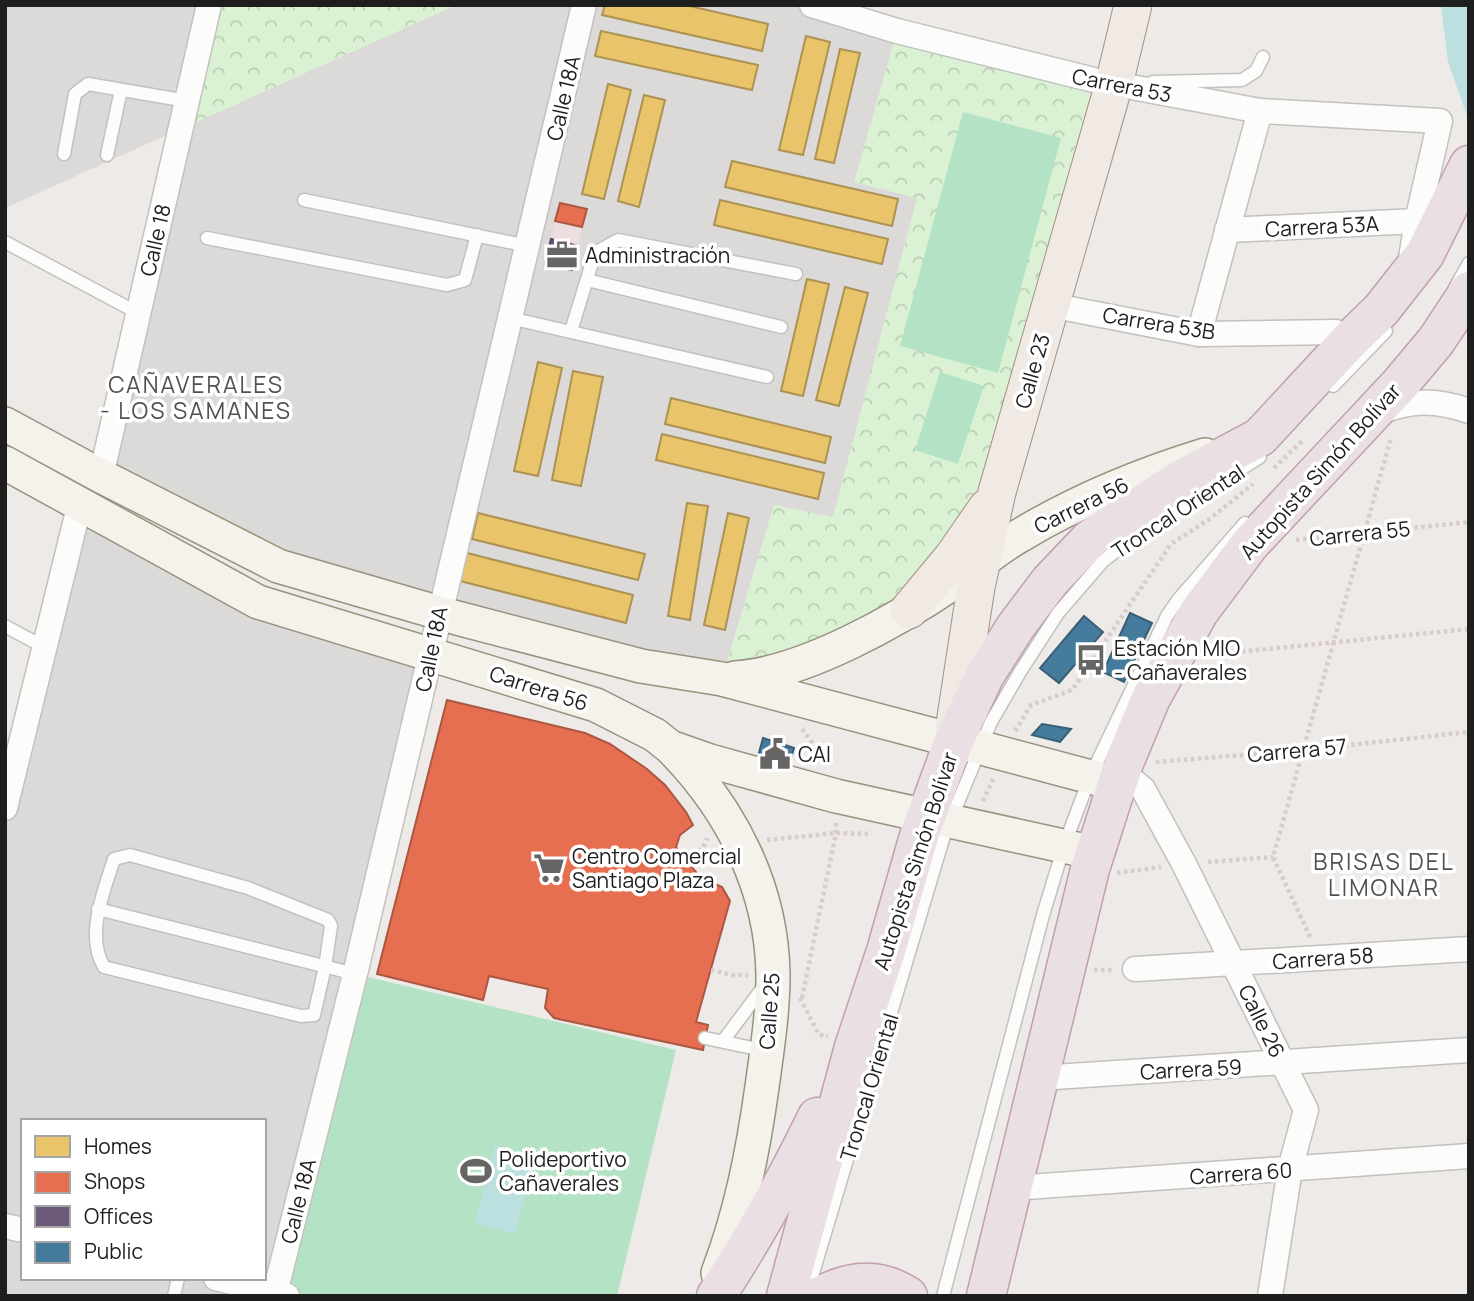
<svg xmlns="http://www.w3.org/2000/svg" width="1474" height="1301" viewBox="0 0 1474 1301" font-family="Manrope,sans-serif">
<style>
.residential{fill:#dcdad9;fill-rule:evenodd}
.commercial{fill:#efdedf}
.park{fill:url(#park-crowns)}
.pitch{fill:#b3e3c4}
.water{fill:#bbe0df}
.homes{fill:#e9c46a;stroke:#ac9253;stroke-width:2}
.shops{fill:#e76f51;stroke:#ab5742;stroke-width:2}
.offices{fill:#6d597a;stroke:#55475e;stroke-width:2}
.public{fill:#457b9d;stroke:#395f77;stroke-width:2}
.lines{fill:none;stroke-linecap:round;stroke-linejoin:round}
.lane-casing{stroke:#c2c1bf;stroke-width:15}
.street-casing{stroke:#c2c1bf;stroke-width:27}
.secondary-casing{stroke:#97937f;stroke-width:36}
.primary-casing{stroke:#a39283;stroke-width:39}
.highway-casing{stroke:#c29eb1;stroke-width:41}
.path{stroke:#dacbcc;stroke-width:4.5;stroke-dasharray:3.5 3.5;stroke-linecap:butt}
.lane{stroke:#fcfcfb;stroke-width:12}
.street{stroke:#fcfcfb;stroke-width:24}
.secondary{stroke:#f4f2ea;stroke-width:33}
.primary{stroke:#f0e9e4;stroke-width:37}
.highway{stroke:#eadfe3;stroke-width:38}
.labels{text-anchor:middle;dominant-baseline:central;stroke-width:7;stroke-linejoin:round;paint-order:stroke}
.street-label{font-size:21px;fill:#1e1e1e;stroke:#fff}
.poi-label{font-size:21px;fill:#1e1e1e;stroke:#fff;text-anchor:start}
.neighbourhood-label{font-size:23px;letter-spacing:2px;fill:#515151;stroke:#fff}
</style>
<defs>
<pattern id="park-crowns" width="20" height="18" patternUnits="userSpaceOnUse" patternTransform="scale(1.75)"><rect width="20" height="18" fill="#daf2d3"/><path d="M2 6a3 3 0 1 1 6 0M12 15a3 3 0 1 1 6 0" fill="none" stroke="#bbcfb5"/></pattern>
</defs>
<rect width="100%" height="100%" fill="#edeae7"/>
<g class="residential">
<polygon points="5,5 209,5 182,128 456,5 812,5 897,31 918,198 833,518 774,505 722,679 278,566 101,476 180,129 5,208"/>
<path d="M 80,503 L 258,602 L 432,654 L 287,1296 L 5,1296 L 5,808 ZM 23,1121 L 264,1121 L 264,1278 L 23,1278 Z"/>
</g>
<polygon class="commercial" points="555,221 582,227 578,246 551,239"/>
<g class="park">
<polygon points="209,5 456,5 181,129"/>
<polygon points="897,31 1114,84 952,584 722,679 774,505 833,517 917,198 854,182"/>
</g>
<g class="pitch">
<polygon points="963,112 1061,138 998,373 900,346"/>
<polygon points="940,372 984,386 958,464 915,450"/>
<polygon points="355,974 676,1050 617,1296 287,1296"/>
</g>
<g class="water">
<polygon points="1441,5 1469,5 1469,121 1448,62"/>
<polygon points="495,1145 536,1156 515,1234 475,1223"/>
</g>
<g class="homes">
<polygon points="605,5 685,5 768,24 762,51 602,15"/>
<polygon points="601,31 758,65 752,90 595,56"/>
<polygon points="806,36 830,42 803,155 779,150"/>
<polygon points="840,49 860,53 834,163 815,159"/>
<polygon points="608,84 631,90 604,199 582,194"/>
<polygon points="644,95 665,100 639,207 618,201"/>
<polygon points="732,161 898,199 892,226 725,187"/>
<polygon points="720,200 888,239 882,264 714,225"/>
<polygon points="807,279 829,284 803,396 781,391"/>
<polygon points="845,287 868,293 839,406 816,400"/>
<polygon points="538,362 562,368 538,476 514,471"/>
<polygon points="573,371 603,377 581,486 552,480"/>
<polygon points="671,398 831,437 825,463 665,424"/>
<polygon points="662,434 824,473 818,499 656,460"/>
<polygon points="687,503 708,506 690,620 668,616"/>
<polygon points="478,513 645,554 638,580 472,539"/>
<polygon points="728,513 749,518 725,630 704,625"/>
<polygon points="467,553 633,595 626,623 460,581"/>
</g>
<g class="shops">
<polygon points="560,203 587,209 582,227 555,221"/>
<polygon points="447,700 585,733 610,744 647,769 665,785 686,812 693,825 680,835 676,847 700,877 722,887 730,901 696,1022 708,1025 703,1050 554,1018 545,1008 548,989 489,976 483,1000 377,974"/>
</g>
<polygon class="offices" points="551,239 578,246 572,270 545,264"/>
<g class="public">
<polygon points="1130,613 1152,623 1124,682 1103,672"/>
<polygon points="1084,616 1103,632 1059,683 1040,668"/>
<polygon points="1042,724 1071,729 1060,742 1032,735"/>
<polygon points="763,738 794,748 788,769 757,760"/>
</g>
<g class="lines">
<defs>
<g id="lane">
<polyline points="1153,82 1242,80 1256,71 1263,57"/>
<polyline points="64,154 75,94 88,84 187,101"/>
<polyline points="107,155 121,90"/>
<polyline points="304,200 528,246"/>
<polyline points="207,238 447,285 465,280 477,235"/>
<polyline points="5,242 138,313"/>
<polyline points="587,280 781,327"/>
<polyline points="1455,288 1469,263"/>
<polyline points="510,318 767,377"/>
<polyline points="571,331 595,253 618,240 796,274"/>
<polyline points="1333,386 1386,331"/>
<polyline points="5,626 44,647"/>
<path d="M 130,855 L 248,888 L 328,920 L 331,926 L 325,967 L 314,1015 L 301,1016 L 104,967 C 85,935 104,891 114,859 Z"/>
<polyline points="98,909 355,974"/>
<polyline points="705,1038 767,1051"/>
<polyline points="723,1041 764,986"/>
<polyline points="807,1293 943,839 991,722 1020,672 1058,613 1103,561 1126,543 1260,457"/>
<polyline points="174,1296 178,1278"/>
<polyline points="943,1296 1043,915 1064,846 1090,777 1167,616 1178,600 1245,523"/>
</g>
<g id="street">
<polyline points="812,5 897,31 1094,80 1260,111 1440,121 1417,221 1410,264"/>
<polyline points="1227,230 1417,221"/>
<polyline points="1050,305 1199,334 1336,332 1349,341"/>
<polyline points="1199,334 1260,111"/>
<path d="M 1379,413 C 1410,399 1437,400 1469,411"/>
<polyline points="101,476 209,5"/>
<polyline points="1121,771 1143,789 1184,864 1306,1110 1290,1169 1270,1296"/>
<polyline points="5,808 80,503"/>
<polyline points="1135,969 1469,949"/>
<polyline points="1039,1078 1469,1050"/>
<polyline points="1013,1188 1469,1156"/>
<polyline points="5,1226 23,1230"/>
<polyline points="216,1278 287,1296"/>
<polyline points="275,1293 355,974 584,5"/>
</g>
<g id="secondary">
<polyline points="5,424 101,476 278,566 457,618 641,666 722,679 1117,784"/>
<polyline points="5,463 258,602 596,705 655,735 670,747 710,761 836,796 1095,853"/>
<path d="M 735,678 C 803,674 898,620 954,582 C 976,567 996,549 1019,536 C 1077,501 1140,475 1205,455"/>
<path d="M 674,751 C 733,812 772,890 773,975 C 773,1013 767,1050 762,1087 C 753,1151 741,1213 718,1273"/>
</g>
<g id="primary">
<polyline points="909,610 953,557 987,508"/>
<polyline points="954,730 976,587 997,492 1114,84 1133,5"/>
</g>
<g id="highway">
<path d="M 716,1296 C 754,1238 787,1179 817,1117"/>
<polyline points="786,1296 854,1047 886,951 919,836 954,741 985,675 1016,626 1050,581 1090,539 1178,481 1260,437 1349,341 1381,310 1425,254 1469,165"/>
<path d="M 820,1296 C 850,1280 879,1277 908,1296"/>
<polyline points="986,1296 1090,869 1124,763 1151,698 1199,612 1250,544 1399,385 1436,341 1469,291"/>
</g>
</defs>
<use href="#lane" class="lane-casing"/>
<use href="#street" class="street-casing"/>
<use href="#secondary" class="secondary-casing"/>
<use href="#primary" class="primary-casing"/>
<use href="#highway" class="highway-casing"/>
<g class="path">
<polyline points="1274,468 1303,440"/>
<polyline points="1296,540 1469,522"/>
<polyline points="1207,655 1469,629"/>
<polyline points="802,729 820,753 826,765"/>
<polyline points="1015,731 1031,705 1072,690 1171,544 1211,518 1253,484"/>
<polyline points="1156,762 1304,750 1469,732"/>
<polyline points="983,801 994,777"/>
<polyline points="767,840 836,833 872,834"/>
<polyline points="686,858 703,848 707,838"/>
<polyline points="1208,862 1273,857"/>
<polyline points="1117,873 1161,867"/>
<polyline points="1310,937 1273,857 1391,438"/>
<polyline points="711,970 732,975 748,975"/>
<polyline points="1094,970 1113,970"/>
<polyline points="800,998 818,1033 824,1037 828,1036"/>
<polyline points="802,998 836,833 836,822"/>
</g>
<use href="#lane" class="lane"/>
<use href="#street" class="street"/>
<use href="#secondary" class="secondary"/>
<use href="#primary" class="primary"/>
<use href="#highway" class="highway"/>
</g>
<defs>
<symbol id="office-bare" viewBox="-9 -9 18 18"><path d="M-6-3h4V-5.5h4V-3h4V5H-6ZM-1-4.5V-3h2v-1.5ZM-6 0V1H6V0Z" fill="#666564" stroke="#fff" stroke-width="2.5" paint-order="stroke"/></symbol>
<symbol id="bus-bare" viewBox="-9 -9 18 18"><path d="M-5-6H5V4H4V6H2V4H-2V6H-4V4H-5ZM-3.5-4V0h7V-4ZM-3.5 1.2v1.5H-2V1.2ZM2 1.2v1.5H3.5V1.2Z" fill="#666564" stroke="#fff" stroke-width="2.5" paint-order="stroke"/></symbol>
<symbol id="civic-bare" viewBox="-9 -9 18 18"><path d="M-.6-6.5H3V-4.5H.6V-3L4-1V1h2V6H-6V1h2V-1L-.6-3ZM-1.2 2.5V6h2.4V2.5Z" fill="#666564" stroke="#fff" stroke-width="2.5" paint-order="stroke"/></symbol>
<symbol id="supermarket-bare" viewBox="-9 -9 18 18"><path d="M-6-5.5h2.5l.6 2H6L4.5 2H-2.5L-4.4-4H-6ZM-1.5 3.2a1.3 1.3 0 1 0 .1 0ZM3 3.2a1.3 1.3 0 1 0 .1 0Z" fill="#666564" stroke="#fff" stroke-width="2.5" paint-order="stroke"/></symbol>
<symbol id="stadium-bare" viewBox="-9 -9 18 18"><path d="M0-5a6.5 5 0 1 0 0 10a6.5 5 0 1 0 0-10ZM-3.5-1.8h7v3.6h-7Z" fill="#666564" stroke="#fff" stroke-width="2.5" paint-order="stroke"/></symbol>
</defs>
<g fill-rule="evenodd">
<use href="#office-bare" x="540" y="233" width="44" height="44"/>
<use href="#bus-bare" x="1069" y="638" width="44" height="44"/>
<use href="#civic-bare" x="753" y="732" width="44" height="44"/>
<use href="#supermarket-bare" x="527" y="846" width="44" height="44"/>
<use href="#stadium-bare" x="454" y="1149" width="44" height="44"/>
</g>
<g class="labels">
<g class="street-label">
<text transform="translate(1122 85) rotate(11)">Carrera 53</text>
<text transform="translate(563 98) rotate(-77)">Calle 18A</text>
<text transform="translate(1322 226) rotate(-3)">Carrera 53A</text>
<text transform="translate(155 240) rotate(-77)">Calle 18</text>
<text transform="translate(1159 323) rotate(9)">Carrera 53B</text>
<text transform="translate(1032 371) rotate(-74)">Calle 23</text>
<text transform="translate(1320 471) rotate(-48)">Autopista Simón Bolívar</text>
<text transform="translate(1081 505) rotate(-26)">Carrera 56</text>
<text transform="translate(1178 511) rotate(-33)">Troncal Oriental</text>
<text transform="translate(1360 533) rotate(-6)">Carrera 55</text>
<text transform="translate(431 649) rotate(-78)">Calle 18A</text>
<text transform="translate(539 688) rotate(18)">Carrera 56</text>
<text transform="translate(1297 750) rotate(-5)">Carrera 57</text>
<text transform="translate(915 861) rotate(-72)">Autopista Simón Bolívar</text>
<text transform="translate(1323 958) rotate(-4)">Carrera 58</text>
<text transform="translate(769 1011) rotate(-86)">Calle 25</text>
<text transform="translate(1262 1021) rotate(64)">Calle 26</text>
<text transform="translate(1191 1069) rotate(-3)">Carrera 59</text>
<text transform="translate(869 1087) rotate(-73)">Troncal Oriental</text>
<text transform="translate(1241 1173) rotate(-4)">Carrera 60</text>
<text transform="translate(298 1201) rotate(-76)">Calle 18A</text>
</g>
<g class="poi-label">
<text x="585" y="255">Administración</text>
<text x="1114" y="648">Estación MIO<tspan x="1114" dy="24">- Cañaverales</tspan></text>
<text x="798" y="754">CAI</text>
<text x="572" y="856">Centro Comercial<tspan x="572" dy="24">Santiago Plaza</tspan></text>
<text x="499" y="1159">Polideportivo<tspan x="499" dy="24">Cañaverales</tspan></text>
</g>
<g class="neighbourhood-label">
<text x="196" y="384">CAÑAVERALES<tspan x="196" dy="26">- LOS SAMANES</tspan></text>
<text x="1384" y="861">BRISAS DEL<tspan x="1384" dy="26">LIMONAR</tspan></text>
</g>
</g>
<rect width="1474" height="1301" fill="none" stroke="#1e1e1e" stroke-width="14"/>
<rect x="21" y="1119" width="245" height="161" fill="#ffffff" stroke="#a5a5a5" stroke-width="2"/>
<rect x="35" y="1136" width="35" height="21" fill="#e9c46a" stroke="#a5a5a5" stroke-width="2"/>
<text x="84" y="1154" font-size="21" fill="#1e1e1e">Homes</text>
<rect x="35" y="1172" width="35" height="21" fill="#e76f51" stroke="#a5a5a5" stroke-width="2"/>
<text x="84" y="1189" font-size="21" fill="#1e1e1e">Shops</text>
<rect x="35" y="1206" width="35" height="21" fill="#6d597a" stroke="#a5a5a5" stroke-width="2"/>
<text x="84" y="1224" font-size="21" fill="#1e1e1e">Offices</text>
<rect x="35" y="1242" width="35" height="21" fill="#457b9d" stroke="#a5a5a5" stroke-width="2"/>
<text x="84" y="1259" font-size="21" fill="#1e1e1e">Public</text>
</svg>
